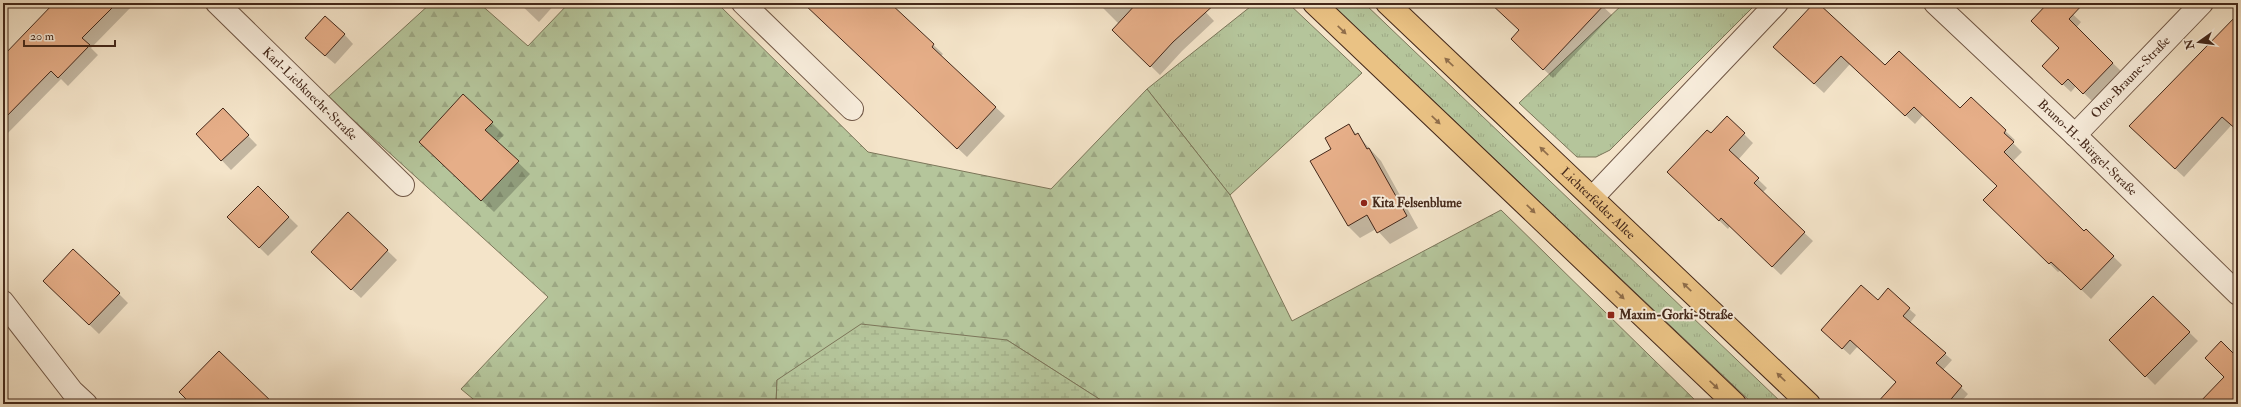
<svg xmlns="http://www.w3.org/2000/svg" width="2241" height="407" viewBox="0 0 2241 407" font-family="'IM FELL Double Pica',serif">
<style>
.grass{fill:url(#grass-tufts);stroke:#7c765a}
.forest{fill:url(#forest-firs);stroke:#7c765a}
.wetland{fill:url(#wetland-marsh);stroke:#7c765a}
.shadow{fill:#0003}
.building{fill:#e6ae88;stroke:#44281a}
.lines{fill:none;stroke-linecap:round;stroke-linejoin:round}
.minor-casing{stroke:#705746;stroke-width:24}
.major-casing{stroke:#44281a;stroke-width:24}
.minor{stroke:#f8eddc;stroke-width:22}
.major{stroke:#eac284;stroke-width:22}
.oneway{fill:#8f6d4a}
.poi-dot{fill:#8f2418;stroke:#f8eddc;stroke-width:1.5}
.labels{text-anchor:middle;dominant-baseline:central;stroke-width:4;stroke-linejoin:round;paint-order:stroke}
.street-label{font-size:13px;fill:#44281a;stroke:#f8eddc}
.poi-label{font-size:13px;font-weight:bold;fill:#44281a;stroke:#f8eddc;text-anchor:start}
</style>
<defs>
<pattern id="grass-tufts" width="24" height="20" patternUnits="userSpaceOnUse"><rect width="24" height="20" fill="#b5c59b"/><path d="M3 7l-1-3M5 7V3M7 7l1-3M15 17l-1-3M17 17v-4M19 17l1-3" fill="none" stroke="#9da985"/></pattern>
<pattern id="forest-firs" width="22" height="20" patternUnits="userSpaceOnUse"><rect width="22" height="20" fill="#b5c59b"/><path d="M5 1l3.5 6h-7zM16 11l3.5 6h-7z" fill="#9da985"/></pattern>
<pattern id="wetland-marsh" width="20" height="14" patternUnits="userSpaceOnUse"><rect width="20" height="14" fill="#b5c59b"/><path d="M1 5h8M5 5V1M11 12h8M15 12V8" fill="none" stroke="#9da985"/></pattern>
</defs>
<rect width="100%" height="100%" fill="#f4e4c9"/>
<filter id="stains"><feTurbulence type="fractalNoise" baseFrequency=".005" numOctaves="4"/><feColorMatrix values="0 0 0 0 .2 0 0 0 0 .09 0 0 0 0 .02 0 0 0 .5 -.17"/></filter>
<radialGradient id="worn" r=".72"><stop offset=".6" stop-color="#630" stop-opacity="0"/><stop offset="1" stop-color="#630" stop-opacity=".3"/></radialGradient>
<g class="grass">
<polygon points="1255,3 1288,3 1362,73 1230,195 1147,89"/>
<polygon points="1330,3 1364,3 1783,404 1753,404"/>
<polygon points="1624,3 1757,3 1610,150 1596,157 1577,157 1519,103"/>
</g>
<polygon class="forest" points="431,3 479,3 528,46 569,3 717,3 868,152 1051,189 1147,89 1230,195 1292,321 1501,210 1699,404 1107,404 1007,340 777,380 776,404 479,404 461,389 548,297 328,97"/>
<polygon class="wetland" points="861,324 1007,340 1107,404 776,404 777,380"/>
<g class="shadow">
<polygon points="56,3 135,3 91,48 98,55 68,86 61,79 3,138 3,58"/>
<polygon points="519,3 556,3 539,22"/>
<polygon points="803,3 889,3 943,54 941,56 1005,116 967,157"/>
<polygon points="1098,3 1197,3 1214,21 1182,51 1160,75 1114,30 1119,24"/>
<polygon points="1491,3 1599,3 1612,15 1553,78 1521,48 1520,31"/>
<polygon points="1815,3 1885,67 1960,109 1971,98 2015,140 2012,142 2022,152 2012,162 2084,232 2086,230 2122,265 2091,299 2061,270 2058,272 1985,200 1998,186 1923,115 1915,124 1850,64 1824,93 1784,56"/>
<polygon points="2050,3 2061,3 2081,22 2076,28 2121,71 2092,101 2076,86 2071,92 2043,66 2060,48"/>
<polygon points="2238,16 2238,118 2184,177 2139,135"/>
<polygon points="344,34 353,44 335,64 315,47"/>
<polygon points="232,119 257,145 231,170 197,134"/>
<polygon points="492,123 504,135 497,142 530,174 494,212 432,153"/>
<polygon points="1349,126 1381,161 1418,228 1390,244 1376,229 1360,238 1348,226 1332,149"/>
<polygon points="1744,134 1753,143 1738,160 1767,188 1762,193 1813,241 1781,275 1730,226 1728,229 1677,180 1711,135"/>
<polygon points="258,187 298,226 268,256 228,217"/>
<polygon points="348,213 397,260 361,298 321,261"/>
<polygon points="53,290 119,294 128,303 99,334"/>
<polygon points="2153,297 2198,341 2155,385 2110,340"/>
<polygon points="1878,301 1909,309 1916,315 1910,323 1952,360 1943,370 1968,394 1959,404 1896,404 1897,382 1858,346 1850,355 1829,336"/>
</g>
<g class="building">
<polygon points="54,3 117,3 82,38 90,45 58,78 51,71 3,120 3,56"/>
<polygon points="803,3 890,3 934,44 932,47 996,107 957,149"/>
<polygon points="1137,3 1216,3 1173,42 1150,67 1112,30"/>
<polygon points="1490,3 1606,3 1543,70 1511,39 1519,30"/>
<polygon points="1814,3 1818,3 1885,65 1899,51 1960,108 1971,97 2006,130 2004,133 2014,142 2004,152 2084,231 2086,229 2114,256 2081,290 2051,262 2049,264 1983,200 1997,186 1914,107 1905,116 1841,56 1814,84 1773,47"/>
<polygon points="2048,3 2084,3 2069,19 2113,63 2083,94 2068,79 2062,85 2042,66 2059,48 2031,21"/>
<polygon points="2238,14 2238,131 2222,117 2175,169 2129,126"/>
<polygon points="325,16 345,34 325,56 305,38"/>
<polygon points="463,94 493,122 485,130 519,161 481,201 419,142"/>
<polygon points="223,108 249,135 221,161 196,134"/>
<polygon points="1727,116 1745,133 1729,150 1759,178 1754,183 1805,232 1772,267 1721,218 1719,221 1667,172 1707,130 1711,133"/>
<polygon points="1349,124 1355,135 1358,133 1367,149 1369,148 1407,216 1377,233 1367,215 1348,226 1310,161 1331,149 1325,138"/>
<polygon points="258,186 289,217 259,248 227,217"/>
<polygon points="348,212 388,250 351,290 311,252"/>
<polygon points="73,249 120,293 89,325 43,281"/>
<polygon points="1861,285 1878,300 1888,288 1910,308 1903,316 1946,353 1936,363 1962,386 1947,404 1876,404 1896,382 1850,340 1842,349 1821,330"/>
<polygon points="2153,296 2190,332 2145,377 2109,340"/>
<polygon points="2221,341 2238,358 2238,404 2198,404 2224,377 2205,358"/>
<polygon points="219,351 274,404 191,404 179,392"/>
</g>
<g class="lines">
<defs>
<g id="minor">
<path id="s1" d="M 217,3 L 403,185"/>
<polyline points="743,3 852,109"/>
<path id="s2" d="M 1935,3 L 2075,135 L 2238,294"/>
<path id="s3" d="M 2075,135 L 2202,3"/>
<polyline points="1593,197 1777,3"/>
<polyline points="3,302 72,391 86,404"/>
</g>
<g id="major">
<polyline points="1314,3 1735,404"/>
<path id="s4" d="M 1387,3 L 1809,404"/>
</g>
</defs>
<use href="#minor" class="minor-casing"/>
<use href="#major" class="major-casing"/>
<use href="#minor" class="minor"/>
<use href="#major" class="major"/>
</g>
<defs><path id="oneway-solid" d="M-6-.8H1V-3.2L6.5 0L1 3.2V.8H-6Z"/></defs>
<g class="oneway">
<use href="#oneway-solid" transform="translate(1342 30) rotate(44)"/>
<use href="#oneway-solid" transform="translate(1449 62) rotate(-137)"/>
<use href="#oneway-solid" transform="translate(1436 120) rotate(44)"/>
<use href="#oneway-solid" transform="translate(1544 151) rotate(-136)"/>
<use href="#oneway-solid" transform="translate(1531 209) rotate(44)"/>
<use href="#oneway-solid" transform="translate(1687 287) rotate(-136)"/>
<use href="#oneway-solid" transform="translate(1620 295) rotate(43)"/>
<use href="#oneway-solid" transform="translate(1781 377) rotate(-136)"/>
<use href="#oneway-solid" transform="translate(1714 385) rotate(43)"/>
</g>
<g class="poi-dot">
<circle cx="1364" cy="203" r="4"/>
<rect x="1607" y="311" width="8" height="8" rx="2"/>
</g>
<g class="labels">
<g class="street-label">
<text stroke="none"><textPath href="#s3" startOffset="80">Otto-Braune-Straße</textPath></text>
<text stroke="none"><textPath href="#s1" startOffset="130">Karl-Liebknecht-Straße</textPath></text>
<text stroke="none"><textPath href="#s2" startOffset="210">Bruno-H.-Bürgel-Straße</textPath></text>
<text stroke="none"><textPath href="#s4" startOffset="291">Lichterfelder Allee</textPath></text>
</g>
<g class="poi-label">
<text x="1372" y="203">Kita Felsenblume</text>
<text x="1619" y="315">Maxim-Gorki-Straße</text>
</g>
</g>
<rect width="2241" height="407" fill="none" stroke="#f4e4c9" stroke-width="16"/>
<rect x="4" y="4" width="2233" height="399" fill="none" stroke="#44281a" stroke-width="2"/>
<rect x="8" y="8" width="2225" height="391" fill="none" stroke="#44281a"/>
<g transform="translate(2199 42) rotate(256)" stroke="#f8eddc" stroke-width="3" paint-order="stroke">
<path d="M0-3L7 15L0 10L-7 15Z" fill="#44281a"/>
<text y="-6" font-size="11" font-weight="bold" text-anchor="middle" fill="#44281a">N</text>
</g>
<path d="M24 40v6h91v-6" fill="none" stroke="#44281a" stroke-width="2"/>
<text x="30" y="40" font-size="12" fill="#44281a" stroke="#f8eddc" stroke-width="3" paint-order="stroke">20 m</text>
<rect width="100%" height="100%" filter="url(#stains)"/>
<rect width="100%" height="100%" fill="url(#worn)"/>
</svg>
